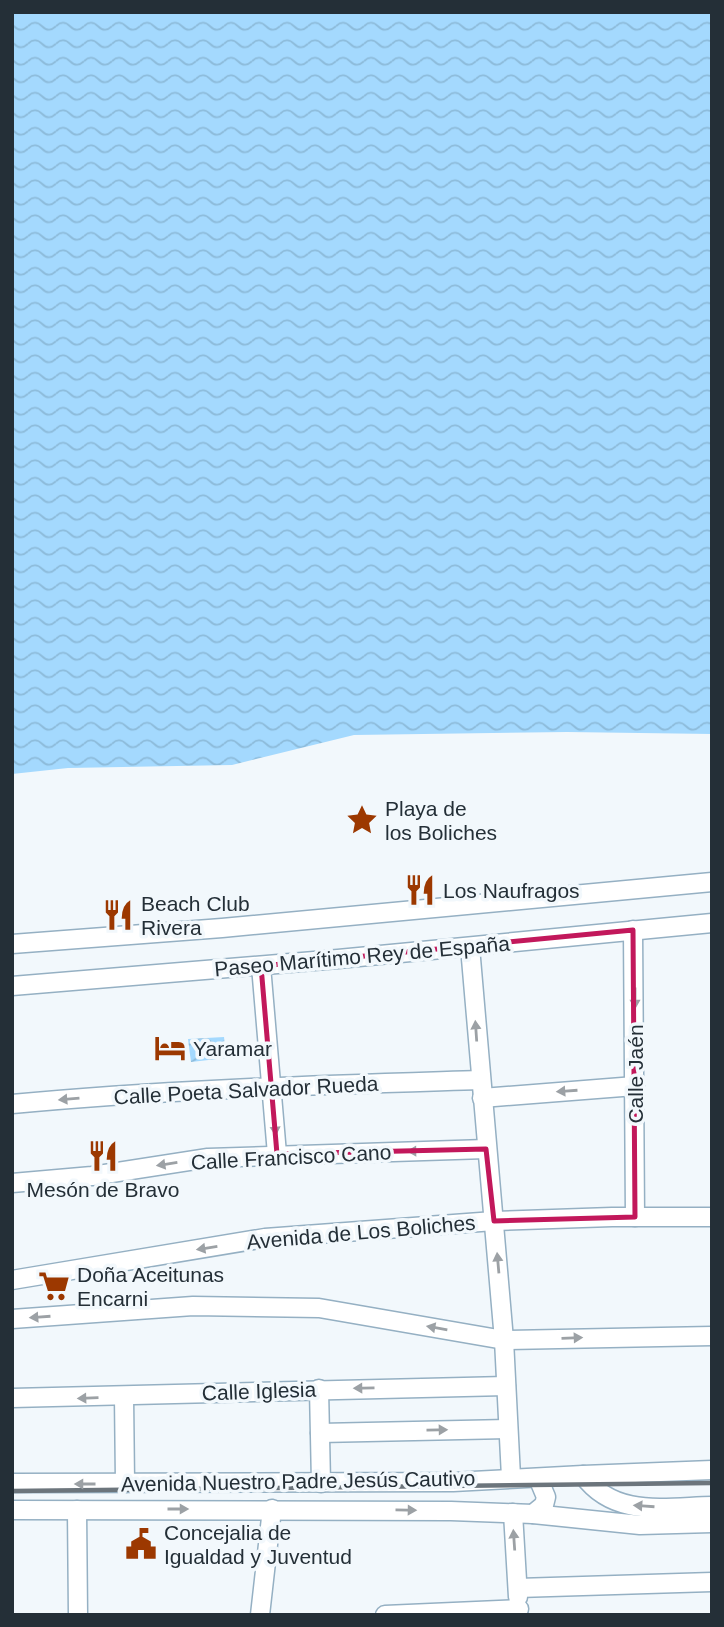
<svg xmlns="http://www.w3.org/2000/svg" width="724" height="1627" viewBox="0 0 724 1627" font-family="Arial,sans-serif">
<style>
.water{fill:url(#water-waves)}
.lines{fill:none;stroke-linecap:round;stroke-linejoin:round}
.street-casing{stroke:#95b0c3;stroke-width:21}
.street{stroke:#fff;stroke-width:18}
.rail{stroke:#6c757c;stroke-width:4.5}
.oneway{fill:#9ca1a5}
.marked{fill:none;stroke:#c2185b;stroke-width:5;stroke-linejoin:round}
.labels{text-anchor:middle;dominant-baseline:central;stroke-width:7;stroke-linejoin:round;paint-order:stroke}
.poi-label{font-size:21px;fill:#242f37;stroke:#f2f8fc;text-anchor:start}
.street-label{font-size:21px;fill:#242f37;stroke:#f2f8fc}
</style>
<defs>
<pattern id="water-waves" width="16" height="10" patternUnits="userSpaceOnUse" patternTransform="scale(1.75)"><rect width="16" height="10" fill="#a4d9fe"/><path d="M0 5q4-4 8 0t8 0" fill="none" stroke="#8dbbda"/></pattern>
</defs>
<rect width="100%" height="100%" fill="#f2f8fc"/>
<g class="water">
<polygon points="12,12 712,12 712,734 567,732 354,735 232,765 68,768 12,774"/>
<polygon points="224,1037 226,1058 191,1062 188,1039"/>
</g>
<g class="lines">
<defs>
<g id="street">
<polyline points="633,930 635,1217"/>
<polyline points="12,944 222,928 712,882"/>
<polyline points="470,947 504,1340 511,1477"/>
<polyline points="261,966 277,1154"/>
<polyline points="12,986 338,959 712,923"/>
<polyline points="482,1098 635,1086"/>
<path d="M 12,1104 C 168,1089 324,1085 480,1080"/>
<polyline points="12,1183 92,1176 208,1158 486,1149"/>
<polyline points="12,1280 265,1238 494,1221 612,1217 712,1217"/>
<polyline points="12,1319 193,1306 319,1308 504,1340 712,1336"/>
<polyline points="319,1389 321,1483"/>
<polyline points="124,1396 125,1483"/>
<polyline points="12,1398 506,1386"/>
<polyline points="320,1433 508,1429"/>
<polyline points="583,1475 712,1470"/>
<path d="M 12,1483 L 453,1482 L 583,1475 C 614,1518 665,1507 712,1506"/>
<polyline points="12,1510 451,1511 533,1514 640,1525 712,1523"/>
<polyline points="77,1510 78,1615"/>
<polyline points="513,1513 518,1597"/>
<polyline points="533,1514 544,1505 546,1497 538,1478"/>
<polyline points="518,1588 712,1582"/>
<polyline points="260,1615 272,1509"/>
<polyline points="385,1615 519,1609"/>
</g>
</defs>
<use href="#street" class="street-casing"/>
<use href="#street" class="street"/>
<polyline class="rail" points="12,1491 712,1483"/>
</g>
<defs><path id="oneway-solid" d="M-6-.8H1V-3.2L6.5 0L1 3.2V.8H-6Z" transform="scale(1.75)"/></defs>
<g class="oneway">
<use href="#oneway-solid" transform="translate(635 998) rotate(90)"/>
<use href="#oneway-solid" transform="translate(476 1031) rotate(-94)"/>
<use href="#oneway-solid" transform="translate(567 1091) rotate(176)"/>
<use href="#oneway-solid" transform="translate(69 1099) rotate(175)"/>
<use href="#oneway-solid" transform="translate(275 1125) rotate(86)"/>
<use href="#oneway-solid" transform="translate(418 1151) rotate(179)"/>
<use href="#oneway-solid" transform="translate(167 1164) rotate(171)"/>
<use href="#oneway-solid" transform="translate(207 1248) rotate(171)"/>
<use href="#oneway-solid" transform="translate(498 1263) rotate(-95)"/>
<use href="#oneway-solid" transform="translate(40 1317) rotate(176)"/>
<use href="#oneway-solid" transform="translate(437 1328) rotate(-170)"/>
<use href="#oneway-solid" transform="translate(572 1338) rotate(-2)"/>
<use href="#oneway-solid" transform="translate(364 1388) rotate(179)"/>
<use href="#oneway-solid" transform="translate(88 1398) rotate(178)"/>
<use href="#oneway-solid" transform="translate(437 1430) rotate(-1)"/>
<use href="#oneway-solid" transform="translate(85 1484) rotate(-180)"/>
<use href="#oneway-solid" transform="translate(644 1506) rotate(-176)"/>
<use href="#oneway-solid" transform="translate(178 1509)"/>
<use href="#oneway-solid" transform="translate(406 1510) rotate(1)"/>
<use href="#oneway-solid" transform="translate(514 1540) rotate(-94)"/>
</g>
<path class="marked" d="M 633,930 L 635,1217 L 494,1221 L 486,1149 L 277,1154 L 261,966 Z"/>
<defs>
<symbol id="sight-bare" viewBox="-9 -9 18 18"><path d="M0-6L1.8-2.2L6-1.7L2.9 1.2L3.7 5.4L0 3.3L-3.7 5.4L-2.9 1.2L-6-1.7L-1.8-2.2Z" fill="#9c3800" stroke="#f2f8fc" stroke-width="2.5" paint-order="stroke"/></symbol>
<symbol id="restaurant-bare" viewBox="-9 -9 18 18"><path d="M-5-6h1v4h1v-4h1v4h1v-4h1v5L-1.5 .5V6h-2V.5L-5-1ZM5-6V6H3V1.5H1.5Q1.5-4 5-6Z" fill="#9c3800" stroke="#f2f8fc" stroke-width="2.5" paint-order="stroke"/></symbol>
<symbol id="hotel-bare" viewBox="-9 -9 18 18"><path d="M-6-4.5h1.5V1H6V5H4.5V3h-9V5H-6ZM-4 0a1.8 1.8 0 1 1 3.6 0ZM.5 0V-2.5h3Q6-2.5 6 0Z" fill="#9c3800" stroke="#f2f8fc" stroke-width="2.5" paint-order="stroke"/></symbol>
<symbol id="supermarket-bare" viewBox="-9 -9 18 18"><path d="M-6-5.5h2.5l.6 2H6L4.5 2H-2.5L-4.4-4H-6ZM-1.5 3.2a1.3 1.3 0 1 0 .1 0ZM3 3.2a1.3 1.3 0 1 0 .1 0Z" fill="#9c3800" stroke="#f2f8fc" stroke-width="2.5" paint-order="stroke"/></symbol>
<symbol id="civic-bare" viewBox="-9 -9 18 18"><path d="M-.6-6.5H3V-4.5H.6V-3L4-1V1h2V6H-6V1h2V-1L-.6-3ZM-1.2 2.5V6h2.4V2.5Z" fill="#9c3800" stroke="#f2f8fc" stroke-width="2.5" paint-order="stroke"/></symbol>
</defs>
<g fill-rule="evenodd">
<use href="#sight-bare" x="340" y="798" width="44" height="44"/>
<use href="#restaurant-bare" x="398" y="868" width="44" height="44"/>
<use href="#restaurant-bare" x="96" y="893" width="44" height="44"/>
<use href="#hotel-bare" x="148" y="1026" width="44" height="44"/>
<use href="#restaurant-bare" x="81" y="1134" width="44" height="44"/>
<use href="#supermarket-bare" x="32" y="1264" width="44" height="44"/>
<use href="#civic-bare" x="119" y="1522" width="44" height="44"/>
</g>
<g class="labels">
<g class="poi-label">
<text x="385" y="808">Playa de<tspan x="385" dy="24">los Boliches</tspan></text>
<text x="443" y="890">Los Naufragos</text>
<text x="141" y="903">Beach Club<tspan x="141" dy="24">Rivera</tspan></text>
<text x="193" y="1048">Yaramar</text>
<text x="103" y="1189" text-anchor="middle">Mesón de Bravo</text>
<text x="77" y="1274">Doña Aceitunas<tspan x="77" dy="24">Encarni</tspan></text>
<text x="164" y="1532">Concejalia de<tspan x="164" dy="24">Igualdad y Juventud</tspan></text>
</g>
<g class="street-label">
<text transform="translate(362 956) rotate(-5)">Paseo Marítimo Rey de España</text>
<text transform="translate(635 1074) rotate(-90)">Calle Jaén</text>
<text transform="translate(246 1090) rotate(-3)">Calle Poeta Salvador Rueda</text>
<text transform="translate(291 1157) rotate(-3)">Calle Francisco Cano</text>
<text transform="translate(361 1232) rotate(-5)">Avenida de Los Boliches</text>
<text transform="translate(259 1391) rotate(-2)">Calle Iglesia</text>
<text transform="translate(298 1481) rotate(-1)">Avenida Nuestro Padre Jesús Cautivo</text>
</g>
</g>
<rect width="724" height="1627" fill="none" stroke="#242f37" stroke-width="28"/>
</svg>
